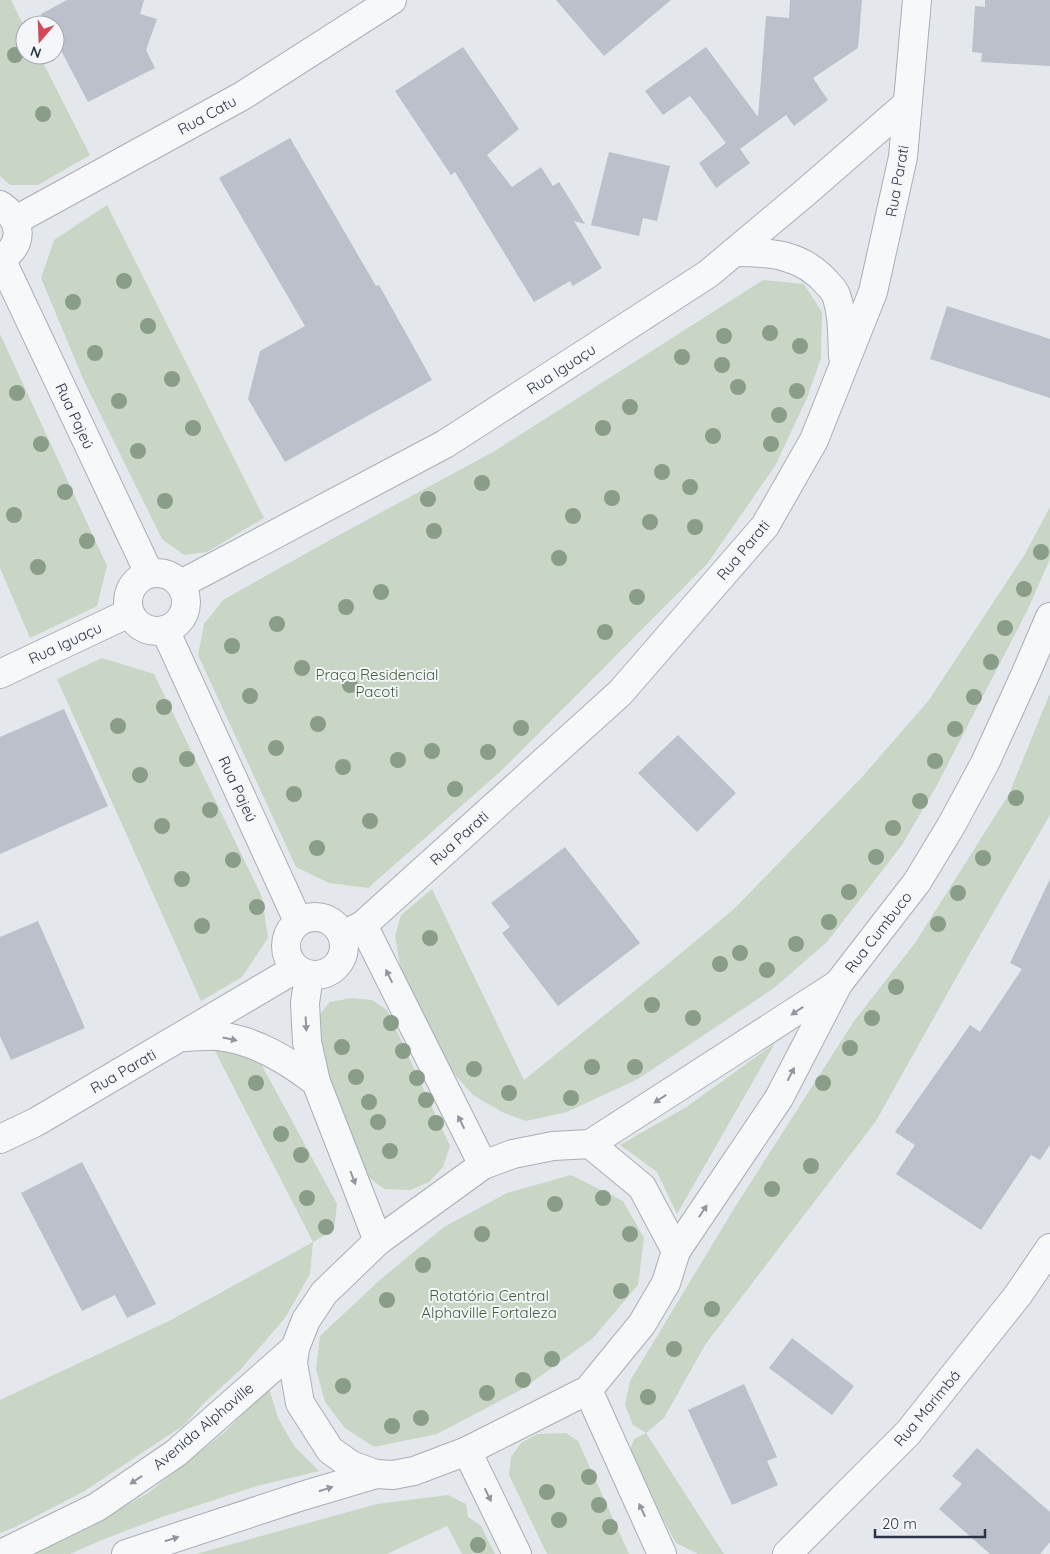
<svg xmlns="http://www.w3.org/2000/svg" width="1050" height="1554" viewBox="0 0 1050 1554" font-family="Quicksand,sans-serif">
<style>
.green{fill:#c9d6c5}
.building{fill:#bbc0ca}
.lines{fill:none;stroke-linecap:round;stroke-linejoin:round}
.street-casing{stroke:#a9aeb7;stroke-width:30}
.street{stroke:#f7f8fa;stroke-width:28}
.tree{fill:#899d89}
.oneway{fill:#9196a0}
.labels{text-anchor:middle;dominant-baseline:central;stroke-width:4;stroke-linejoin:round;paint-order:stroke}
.street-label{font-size:15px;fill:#2b3445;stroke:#f4f6f9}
.park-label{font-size:15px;fill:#3f6138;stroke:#f4f6f9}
</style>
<rect width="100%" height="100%" fill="#e4e7ec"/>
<g class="green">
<polygon points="0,0 11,0 25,28 25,55 39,55 90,155 38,185 10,185 0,176"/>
<polygon points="107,205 264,518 207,552 184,555 162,539 84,381 41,278 54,240"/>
<polygon points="763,280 804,284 822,312 821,358 807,398 775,466 707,564 500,772 368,888 329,883 296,867 198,655 204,624 223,600 330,540 493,452"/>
<polygon points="0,334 107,566 97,606 30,638 0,568"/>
<polygon points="1050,507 1050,559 1028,609 937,785 902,845 827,942 774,988 638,1079 567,1112 526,1121 502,1112 473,1095 440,1058 400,966 395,936 401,915 432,889 524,1080 668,964 735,908 863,776 929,700 1025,554"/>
<polygon points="102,658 154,674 262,897 268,938 242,977 201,1001 57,679"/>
<polygon points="1050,693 1050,815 970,953 876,1121 705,1345 664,1418 646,1433 724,1554 698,1554 676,1543 636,1470 629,1453 634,1439 646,1433 633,1425 625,1405 630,1381 735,1207 854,1021 915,943 1009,794"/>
<polygon points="352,998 372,1000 387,1010 450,1146 443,1167 429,1182 410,1190 384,1189 366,1175 309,1042 314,1021 330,1002"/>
<polygon points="775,1043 677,1214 657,1172 620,1145 688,1106"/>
<polygon points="234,1047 259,1060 337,1204 334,1230 313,1242 310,1274 285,1318 241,1369 203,1404 184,1425 83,1492 15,1527 0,1533 0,1400 169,1321 313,1242 215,1051"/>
<polygon points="571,1175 623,1201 644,1238 638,1285 593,1338 524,1388 437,1434 374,1447 345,1428 325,1402 316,1369 320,1336 381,1279 444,1227 507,1193"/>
<polygon points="269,1388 278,1418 294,1446 319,1471 257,1486 162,1517 99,1541 70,1554 30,1554 90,1526 148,1493 225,1432"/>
<polygon points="566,1433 578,1441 629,1554 547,1554 509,1475 511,1457 521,1443 537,1434"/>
<polygon points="448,1495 466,1504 468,1517 481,1526 495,1554 462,1554 447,1526 387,1554 196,1554 377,1504"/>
</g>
<g class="building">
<polygon points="67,0 144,0 140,14 157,19 146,50 155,68 88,102 55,39 55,25 47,25 41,14"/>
<polygon points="556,0 671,0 604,56"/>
<polygon points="790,0 862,0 858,48 813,78 828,100 794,126 786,115 740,149 750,163 716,188 699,163 726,143 690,96 663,115 645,91 706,47 758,117 766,16 789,18"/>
<polygon points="985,0 1050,0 1050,66 981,62 982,53 972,52 975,6 985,7"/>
<polygon points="463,47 519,129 487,155 512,187 541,167 553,186 559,182 585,224 574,221 602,268 573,286 570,281 534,302 455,172 451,175 395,91"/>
<polygon points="290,138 376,286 379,285 432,380 285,462 248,399 260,351 305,326 219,178"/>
<polygon points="609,152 670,166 657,221 643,218 639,236 591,225"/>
<polygon points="947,306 1050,339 1050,398 930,359"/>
<polygon points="64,709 108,806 0,854 0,737"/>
<polygon points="678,735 736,793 697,832 638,773"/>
<polygon points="565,847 640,943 558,1006 502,933 510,927 491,903"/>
<polygon points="1050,879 1050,1145 1040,1160 1031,1155 981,1230 896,1174 915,1145 895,1132 970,1025 980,1032 1022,969 1010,963"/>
<polygon points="38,921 85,1028 11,1060 0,1036 0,937"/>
<polygon points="82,1162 156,1304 127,1318 115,1295 82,1311 21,1193"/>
<polygon points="792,1338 854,1386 832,1415 769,1368"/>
<polygon points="744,1384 777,1457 767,1461 778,1485 732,1505 688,1410"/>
<polygon points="977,1448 1050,1512 1050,1542 1040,1554 990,1554 939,1509 962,1484 952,1476"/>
</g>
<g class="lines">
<defs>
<g id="street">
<path d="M 0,205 C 22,219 25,246 0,259"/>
<polyline points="16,220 242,96 392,0"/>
<path d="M 734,252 C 770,252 802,254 827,283 C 830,286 834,290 836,295 C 843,315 842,336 843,356"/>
<polyline points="1,259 149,573"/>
<circle cx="157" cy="602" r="29"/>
<polyline points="181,584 445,444 708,274 807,191 907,104"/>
<polyline points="165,630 298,921"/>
<polyline points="0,674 129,613"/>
<circle cx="315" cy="946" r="29"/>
<polyline points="363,925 483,1165"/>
<polyline points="343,935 363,925 620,693 765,526 814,440 873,292 903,157 917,0"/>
<polyline points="309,975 305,1003 307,1042 316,1082 378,1241"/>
<path d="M 183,1037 C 195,1037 207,1035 218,1036 C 255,1040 287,1060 316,1082"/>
<polyline points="0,1139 36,1122 295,969"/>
<polygon points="590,1144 642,1187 676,1251 666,1283 642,1324 588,1390 467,1451 414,1471 393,1475 376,1474 351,1465 330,1450 300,1403 293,1363 295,1348 306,1320 324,1293 378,1241 483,1165 513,1154 553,1146"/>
<polyline points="590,1144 838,984 917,882 951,826 985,763 1026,673 1050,617"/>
<polyline points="676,1251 779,1098 837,986"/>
<polyline points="588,1390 662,1554"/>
<polyline points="467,1451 517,1554"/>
<polyline points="1,1554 97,1507 176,1453 295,1348"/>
<polyline points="126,1554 302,1496 376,1474"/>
<polyline points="787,1554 908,1433 1018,1295 1050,1248"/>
</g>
</defs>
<use href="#street" class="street-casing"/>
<use href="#street" class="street"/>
</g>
<g class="tree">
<circle cx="15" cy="55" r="8"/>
<circle cx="43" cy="114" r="8"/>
<circle cx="124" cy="281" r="8"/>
<circle cx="73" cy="302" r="8"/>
<circle cx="148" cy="326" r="8"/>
<circle cx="770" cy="333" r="8"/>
<circle cx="724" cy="336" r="8"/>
<circle cx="800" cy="346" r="8"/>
<circle cx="95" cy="353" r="8"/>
<circle cx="682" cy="357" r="8"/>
<circle cx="722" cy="365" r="8"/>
<circle cx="172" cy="379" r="8"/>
<circle cx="738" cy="387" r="8"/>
<circle cx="797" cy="391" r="8"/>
<circle cx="17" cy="393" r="8"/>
<circle cx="119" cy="401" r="8"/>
<circle cx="630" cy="407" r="8"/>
<circle cx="779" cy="415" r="8"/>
<circle cx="193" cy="428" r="8"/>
<circle cx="603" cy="428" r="8"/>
<circle cx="713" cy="436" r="8"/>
<circle cx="41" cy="444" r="8"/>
<circle cx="771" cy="444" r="8"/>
<circle cx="138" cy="451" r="8"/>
<circle cx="662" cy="472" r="8"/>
<circle cx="482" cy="483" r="8"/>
<circle cx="690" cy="487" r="8"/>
<circle cx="65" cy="492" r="8"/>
<circle cx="612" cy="498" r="8"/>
<circle cx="428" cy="499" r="8"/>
<circle cx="165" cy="501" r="8"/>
<circle cx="14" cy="515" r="8"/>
<circle cx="573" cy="516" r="8"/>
<circle cx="650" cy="522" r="8"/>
<circle cx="695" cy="527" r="8"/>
<circle cx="434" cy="531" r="8"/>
<circle cx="87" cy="541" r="8"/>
<circle cx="1041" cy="552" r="8"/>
<circle cx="559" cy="558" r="8"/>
<circle cx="38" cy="567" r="8"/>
<circle cx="1024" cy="589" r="8"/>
<circle cx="381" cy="592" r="8"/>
<circle cx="637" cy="597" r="8"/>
<circle cx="346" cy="607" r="8"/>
<circle cx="277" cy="624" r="8"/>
<circle cx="1005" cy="628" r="8"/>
<circle cx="605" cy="632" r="8"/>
<circle cx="232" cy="646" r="8"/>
<circle cx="991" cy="662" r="8"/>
<circle cx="302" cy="668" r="8"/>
<circle cx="350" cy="685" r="8"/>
<circle cx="250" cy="696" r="8"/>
<circle cx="974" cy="697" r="8"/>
<circle cx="164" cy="707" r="8"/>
<circle cx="318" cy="724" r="8"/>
<circle cx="118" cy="726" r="8"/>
<circle cx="521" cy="728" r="8"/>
<circle cx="955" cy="729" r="8"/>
<circle cx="276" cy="748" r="8"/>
<circle cx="432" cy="751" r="8"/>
<circle cx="488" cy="752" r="8"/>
<circle cx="187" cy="759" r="8"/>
<circle cx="398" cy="760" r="8"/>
<circle cx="935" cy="761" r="8"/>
<circle cx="343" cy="767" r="8"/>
<circle cx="140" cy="775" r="8"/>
<circle cx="455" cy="789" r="8"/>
<circle cx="294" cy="794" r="8"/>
<circle cx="1016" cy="798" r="8"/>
<circle cx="920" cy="801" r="8"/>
<circle cx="210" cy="810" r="8"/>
<circle cx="370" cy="821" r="8"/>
<circle cx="162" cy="826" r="8"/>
<circle cx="893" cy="828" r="8"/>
<circle cx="317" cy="848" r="8"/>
<circle cx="876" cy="857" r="8"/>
<circle cx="983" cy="858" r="8"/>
<circle cx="233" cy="860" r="8"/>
<circle cx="182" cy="879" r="8"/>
<circle cx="849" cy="892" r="8"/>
<circle cx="958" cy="893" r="8"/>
<circle cx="257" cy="907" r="8"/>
<circle cx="829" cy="922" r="8"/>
<circle cx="938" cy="924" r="8"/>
<circle cx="202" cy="926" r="8"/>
<circle cx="430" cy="938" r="8"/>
<circle cx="796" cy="944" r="8"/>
<circle cx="740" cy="953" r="8"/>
<circle cx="720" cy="964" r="8"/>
<circle cx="767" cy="970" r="8"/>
<circle cx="896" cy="987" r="8"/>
<circle cx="652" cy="1005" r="8"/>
<circle cx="693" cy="1018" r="8"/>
<circle cx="872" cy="1018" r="8"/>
<circle cx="391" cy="1023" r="8"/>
<circle cx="342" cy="1047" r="8"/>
<circle cx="850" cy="1048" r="8"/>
<circle cx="403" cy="1051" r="8"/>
<circle cx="592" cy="1067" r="8"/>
<circle cx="635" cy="1067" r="8"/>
<circle cx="474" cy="1069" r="8"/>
<circle cx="356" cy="1077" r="8"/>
<circle cx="417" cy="1078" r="8"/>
<circle cx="256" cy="1083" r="8"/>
<circle cx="823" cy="1083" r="8"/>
<circle cx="509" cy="1093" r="8"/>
<circle cx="571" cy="1098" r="8"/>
<circle cx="426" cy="1100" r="8"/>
<circle cx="369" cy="1102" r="8"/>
<circle cx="378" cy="1122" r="8"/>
<circle cx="436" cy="1123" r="8"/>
<circle cx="281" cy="1134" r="8"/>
<circle cx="390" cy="1151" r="8"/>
<circle cx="301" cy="1155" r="8"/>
<circle cx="811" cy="1166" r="8"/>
<circle cx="772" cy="1189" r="8"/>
<circle cx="307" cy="1198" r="8"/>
<circle cx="603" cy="1198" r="8"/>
<circle cx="555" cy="1204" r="8"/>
<circle cx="326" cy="1227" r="8"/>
<circle cx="482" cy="1234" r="8"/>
<circle cx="630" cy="1234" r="8"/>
<circle cx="423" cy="1265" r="8"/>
<circle cx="621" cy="1291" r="8"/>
<circle cx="387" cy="1300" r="8"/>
<circle cx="712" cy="1309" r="8"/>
<circle cx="674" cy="1349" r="8"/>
<circle cx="552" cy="1359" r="8"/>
<circle cx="523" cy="1380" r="8"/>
<circle cx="343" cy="1386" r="8"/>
<circle cx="487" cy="1393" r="8"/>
<circle cx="648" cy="1397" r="8"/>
<circle cx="421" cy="1418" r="8"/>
<circle cx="392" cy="1426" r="8"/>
<circle cx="589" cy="1477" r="8"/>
<circle cx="547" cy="1492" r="8"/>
<circle cx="599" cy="1505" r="8"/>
<circle cx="559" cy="1520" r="8"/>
<circle cx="610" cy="1527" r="8"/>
<circle cx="478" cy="1545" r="8"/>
</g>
<defs><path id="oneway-solid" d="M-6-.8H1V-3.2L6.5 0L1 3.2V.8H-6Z" transform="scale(1.25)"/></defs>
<g class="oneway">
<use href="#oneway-solid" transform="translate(389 976) rotate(-116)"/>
<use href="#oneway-solid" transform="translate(797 1011) rotate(147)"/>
<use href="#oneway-solid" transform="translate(306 1024) rotate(87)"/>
<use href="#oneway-solid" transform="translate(230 1039) rotate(12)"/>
<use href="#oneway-solid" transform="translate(791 1074) rotate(-63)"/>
<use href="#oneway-solid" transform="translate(660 1099) rotate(147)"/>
<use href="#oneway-solid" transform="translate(461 1122) rotate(-116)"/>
<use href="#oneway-solid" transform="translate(353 1178) rotate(69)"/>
<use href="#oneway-solid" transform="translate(703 1211) rotate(-56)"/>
<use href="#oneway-solid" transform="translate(136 1480) rotate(146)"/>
<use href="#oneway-solid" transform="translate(326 1489) rotate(-17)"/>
<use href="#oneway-solid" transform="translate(488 1495) rotate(64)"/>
<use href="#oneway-solid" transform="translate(642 1510) rotate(-115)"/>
<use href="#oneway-solid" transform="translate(172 1539) rotate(-18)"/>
</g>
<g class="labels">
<g class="street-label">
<text transform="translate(207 115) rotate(-29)">Rua Catu</text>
<text transform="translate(897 181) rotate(-80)">Rua Parati</text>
<text transform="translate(561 369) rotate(-33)">Rua Iguaçu</text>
<text transform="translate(75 416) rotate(65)">Rua Pajeú</text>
<text transform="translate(743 550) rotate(-50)">Rua Parati</text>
<text transform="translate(65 643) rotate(-25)">Rua Iguaçu</text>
<text transform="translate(238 789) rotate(65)">Rua Pajeú</text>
<text transform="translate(459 838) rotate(-42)">Rua Parati</text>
<text transform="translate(878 932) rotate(-52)">Rua Cumbuco</text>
<text transform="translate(123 1071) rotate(-30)">Rua Parati</text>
<text transform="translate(927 1408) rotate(-50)">Rua Marimbá</text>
<text transform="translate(203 1426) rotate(-40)">Avenida Alphaville</text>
</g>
<g class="park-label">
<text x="377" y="674">Praça Residencial<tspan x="377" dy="17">Pacoti</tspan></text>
<text x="489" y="1295">Rotatória Central<tspan x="489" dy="17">Alphaville Fortaleza</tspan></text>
</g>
</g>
<g transform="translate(40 40) rotate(199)"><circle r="24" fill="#f4f6f9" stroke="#a4a8b1"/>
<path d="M0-4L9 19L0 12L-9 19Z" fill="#d1495b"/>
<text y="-8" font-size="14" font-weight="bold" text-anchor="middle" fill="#2b3445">N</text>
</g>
<path d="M875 1529v8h110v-8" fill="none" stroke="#2b3445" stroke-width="2.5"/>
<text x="882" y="1529" font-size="15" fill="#2b3445" stroke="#f4f6f9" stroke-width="4" paint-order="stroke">20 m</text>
</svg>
